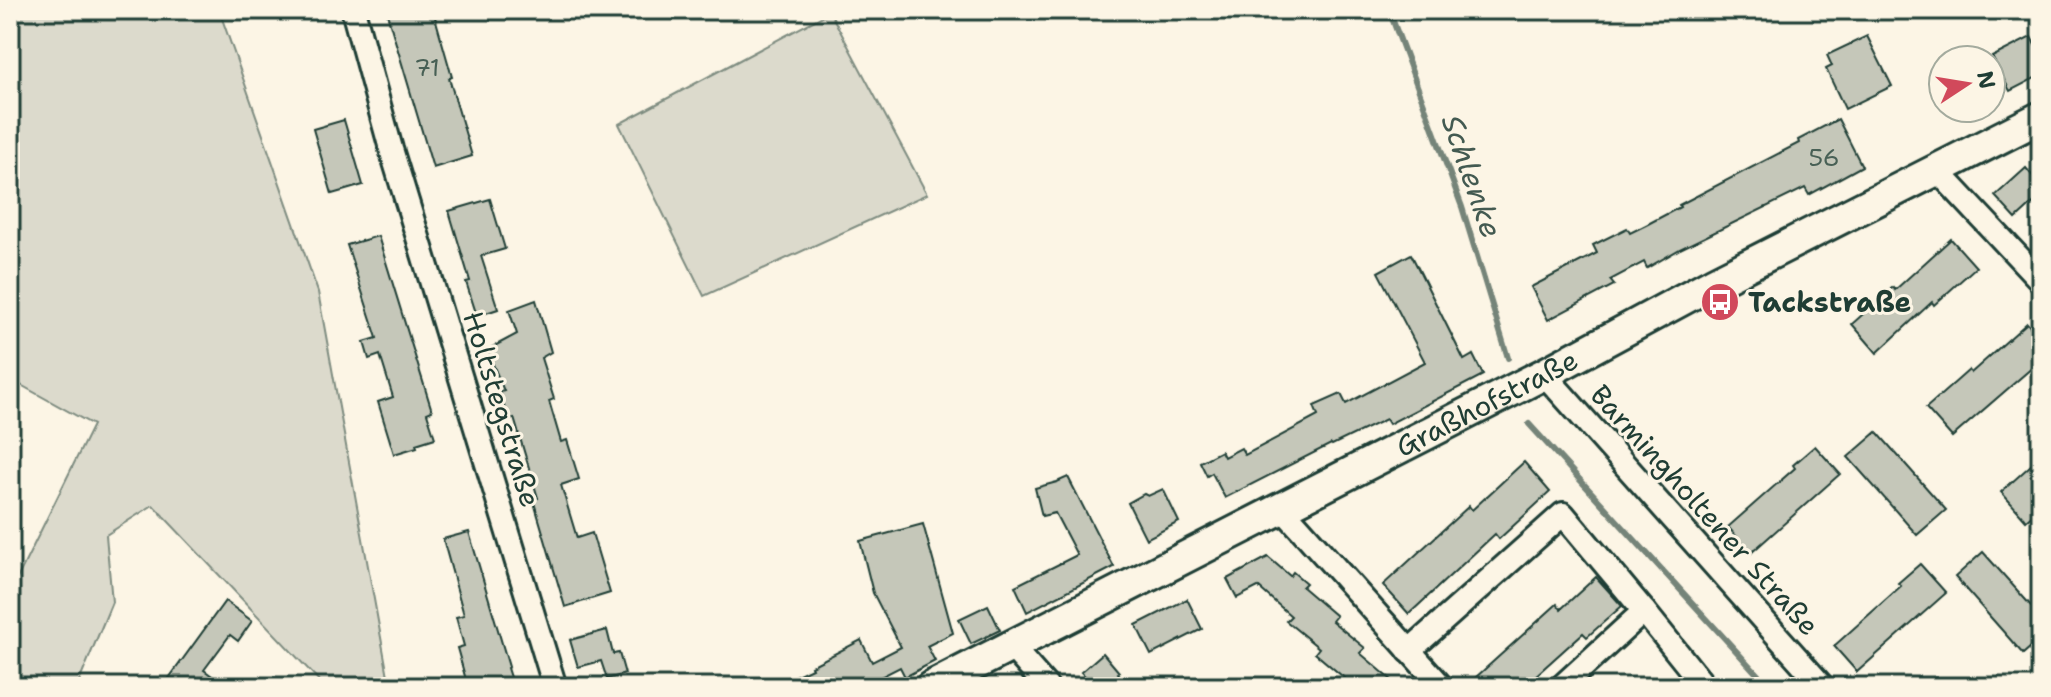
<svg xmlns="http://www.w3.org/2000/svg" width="2051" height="697" viewBox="0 0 2051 697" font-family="'Shantell Sans',sans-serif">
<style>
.green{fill:#dcdacc;stroke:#7e8c80;stroke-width:2}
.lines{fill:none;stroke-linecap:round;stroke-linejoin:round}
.stream{stroke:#758479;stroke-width:6}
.building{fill:#c5c7b9;stroke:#1f3d34;stroke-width:2}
.street-casing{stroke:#1f3d34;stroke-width:28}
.secondary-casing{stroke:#1f3d34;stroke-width:36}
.street{stroke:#fcf5e5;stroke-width:22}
.secondary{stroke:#fcf5e5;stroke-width:30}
.labels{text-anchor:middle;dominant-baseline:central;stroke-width:6;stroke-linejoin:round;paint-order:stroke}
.number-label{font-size:24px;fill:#486055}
.poi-label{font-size:28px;font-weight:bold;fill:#1f3d34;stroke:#fcf5e5;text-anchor:start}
.street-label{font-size:28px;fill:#1f3d34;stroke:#fcf5e5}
.water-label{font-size:30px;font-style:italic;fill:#435a51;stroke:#fcf5e5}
</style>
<rect width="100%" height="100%" fill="#fcf5e5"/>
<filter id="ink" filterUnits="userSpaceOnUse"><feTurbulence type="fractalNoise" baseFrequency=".0125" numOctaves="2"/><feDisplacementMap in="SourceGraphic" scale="16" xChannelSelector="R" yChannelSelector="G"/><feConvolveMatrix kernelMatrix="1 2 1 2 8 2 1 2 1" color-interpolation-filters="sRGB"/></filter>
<g filter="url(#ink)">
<g class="green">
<polygon points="10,10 219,10 318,292 390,687 325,687 153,505 106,535 112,602 77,687 10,687 10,593 93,425 10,379 10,123 19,106 10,101"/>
<polygon points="830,12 927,194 704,296 619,124"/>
</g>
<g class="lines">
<g class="stream">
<polyline points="1389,10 1462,207 1508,358"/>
<polyline points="1529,424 1769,687"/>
</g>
</g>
<g class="building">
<polygon points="386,10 433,10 452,77 449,78 472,156 433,168"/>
<polygon points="1867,36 1892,86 1845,109 1826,69 1832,66 1827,55"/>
<polygon points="2031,37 2041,57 2041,75 2010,91 1992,57"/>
<polygon points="1838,119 1862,166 1809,195 1805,188 1680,249 1647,268 1644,262 1610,280 1614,285 1548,320 1531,287 1597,253 1593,245 1627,228 1630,233 1646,225 1680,207 1679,205 1799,143 1798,140"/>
<polygon points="344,120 363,185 332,194 313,129"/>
<polygon points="2026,168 2041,186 2041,196 2016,219 1995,196"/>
<polygon points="490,199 505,249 481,256 498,309 477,316 466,282 470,281 449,211"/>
<polygon points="378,236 432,411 427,413 435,438 416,444 417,447 394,454 378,402 393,397 380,355 369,359 364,342 377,338 347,245"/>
<polygon points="1951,239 1976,267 1934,305 1932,302 1877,353 1852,324 1893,287 1895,290"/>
<polygon points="1411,254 1464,360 1473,355 1483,375 1389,424 1386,419 1332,445 1331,444 1225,498 1212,473 1207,476 1200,462 1221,451 1224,457 1241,448 1245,455 1318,416 1314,406 1341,394 1346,404 1425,362 1378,272"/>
<polygon points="536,300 551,352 541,358 554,399 549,401 561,442 567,440 579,479 561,485 577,538 592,533 610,593 565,607 533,499 538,498 514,418 508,420 500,392 504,391 487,350 517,334 509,310"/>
<polygon points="2027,323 2041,339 2041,360 1952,437 1926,408 1969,370 1971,373"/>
<polygon points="1877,432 1946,510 1917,535 1848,457"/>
<polygon points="1815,446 1840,474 1751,553 1728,527 1795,468 1793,465"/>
<polygon points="2041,456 2041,507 2026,520 2001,492"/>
<polygon points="1524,462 1550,492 1499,539 1495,534 1409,614 1383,585 1469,506 1472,510"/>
<polygon points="1068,477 1114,567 1027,612 1015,586 1077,555 1055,513 1042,516 1035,488 1057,482"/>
<polygon points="1163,489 1179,522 1146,539 1128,503 1144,494 1148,496"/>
<polygon points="923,524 953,633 927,646 935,661 905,677 900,667 861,687 771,687 812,668 811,666 861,640 872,662 901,647 873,593 860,541"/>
<polygon points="469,532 509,667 507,668 513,687 468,687 457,648 464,646 456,617 464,615 443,539"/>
<polygon points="1983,552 2041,617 2041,638 2023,654 1955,577"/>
<polygon points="1268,557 1290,576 1293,572 1306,583 1302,587 1336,616 1332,621 1365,648 1360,653 1400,687 1355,687 1315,653 1319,648 1286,621 1291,616 1258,587 1237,598 1227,579"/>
<polygon points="1920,564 1946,593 1857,672 1834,646 1901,586 1898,583"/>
<polygon points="1596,577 1622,606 1587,637 1583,633 1523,687 1465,687 1557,604 1561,609"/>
<polygon points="1187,599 1202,629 1151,655 1136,625"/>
<polygon points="225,601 252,621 238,641 230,635 204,670 227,687 176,687 167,681"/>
<polygon points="988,605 1000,630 971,644 959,619"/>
<polygon points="607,630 613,654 619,653 625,674 607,679 601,661 578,667 570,640"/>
<polygon points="1103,653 1119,672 1118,673 1130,687 1095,687 1081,672"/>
</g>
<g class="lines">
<defs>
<g id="street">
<polyline points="353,10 391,149 555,687"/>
<polyline points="1937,170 2041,281"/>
<polyline points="1544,374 1823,687"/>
<polyline points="1281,507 1442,687"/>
<polyline points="1644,611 1705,687"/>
<polyline points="1011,646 1047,687"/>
<polyline points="1409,651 1563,514 1644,611 1561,687"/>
</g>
<g id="secondary">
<path id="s1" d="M 931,687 L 1544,374 L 1713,283 L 2041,117"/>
</g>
</defs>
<use href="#street" class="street-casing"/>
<use href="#secondary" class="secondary-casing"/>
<use href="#street" class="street"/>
<use href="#secondary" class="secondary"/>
</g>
</g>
<defs>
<symbol id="bus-disc" viewBox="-11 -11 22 22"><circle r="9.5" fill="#d1495b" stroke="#fcf5e5"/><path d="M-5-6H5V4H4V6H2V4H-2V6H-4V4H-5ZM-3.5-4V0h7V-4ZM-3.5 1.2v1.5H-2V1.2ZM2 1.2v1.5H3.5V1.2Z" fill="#fff"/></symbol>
</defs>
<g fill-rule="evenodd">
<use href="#bus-disc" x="1698" y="280" width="44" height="44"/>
</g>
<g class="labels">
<g class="number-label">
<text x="427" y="68">71</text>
<text x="1824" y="158">56</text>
</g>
<g class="poi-label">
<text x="1748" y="302">Tackstraße</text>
</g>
<g class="street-label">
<text stroke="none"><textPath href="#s1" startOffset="624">Graßhofstraße</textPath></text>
<text transform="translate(502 409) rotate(73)">Holtstegstraße</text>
<text transform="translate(1705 510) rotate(48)">Barmingholtener Straße</text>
</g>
<g class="water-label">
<text transform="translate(1472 176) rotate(71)">Schlenke</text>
</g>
</g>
<rect width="2051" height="697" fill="none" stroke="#fcf5e5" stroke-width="40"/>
<rect x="20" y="20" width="2011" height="657" fill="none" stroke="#1f3d34" stroke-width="3" filter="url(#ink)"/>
<g transform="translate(1967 84) rotate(78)"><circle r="38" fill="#fcf5e5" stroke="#a4ab9e" stroke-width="2"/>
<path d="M0-6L14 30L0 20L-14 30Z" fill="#d1495b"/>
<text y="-12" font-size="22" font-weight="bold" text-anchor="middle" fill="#1f3d34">N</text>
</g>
</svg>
